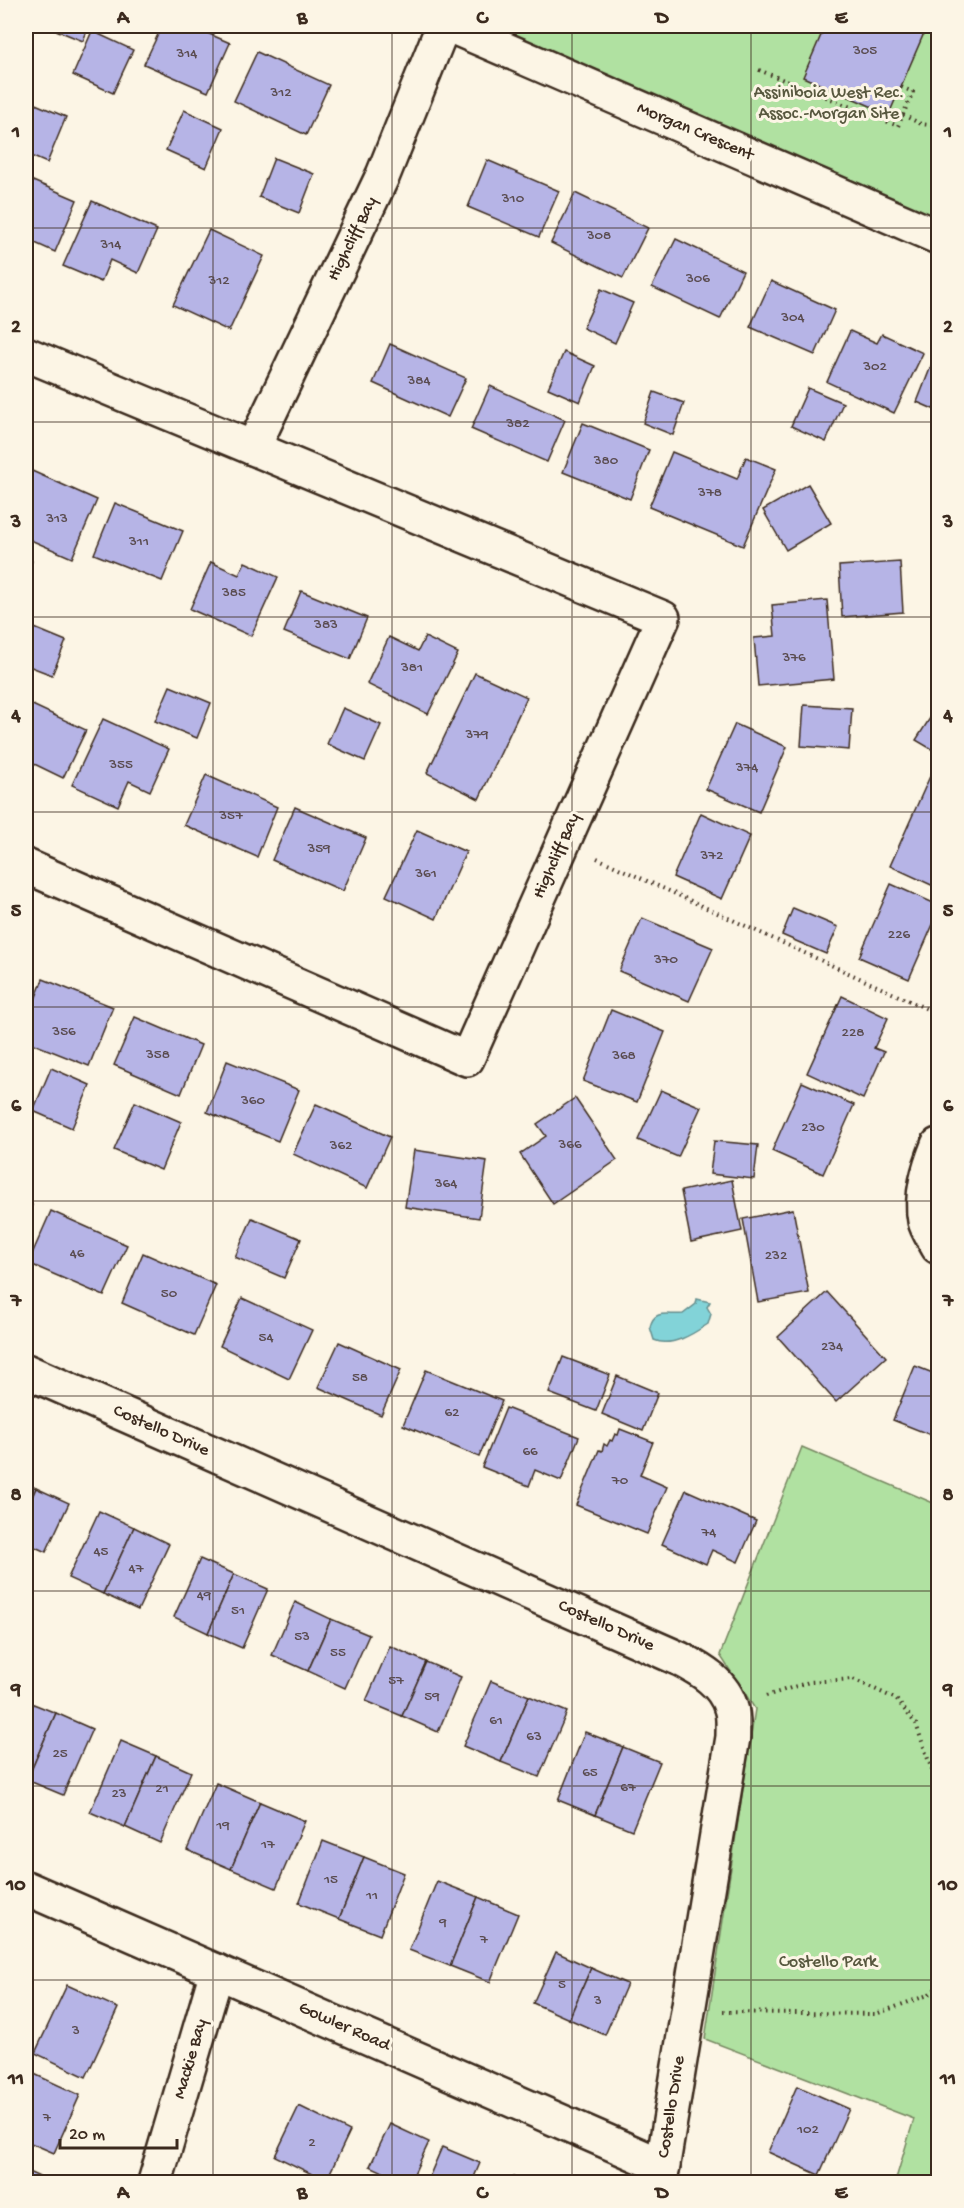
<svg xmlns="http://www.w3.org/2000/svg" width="964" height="2208" viewBox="0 0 964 2208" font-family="'Gochi Hand',sans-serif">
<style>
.green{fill:#b0e1a1;stroke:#768660;stroke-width:1.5}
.water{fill:#82d3d8;stroke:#668f8e;stroke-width:1.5}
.building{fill:#b6b4e6;stroke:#3b2a1e;stroke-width:1.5}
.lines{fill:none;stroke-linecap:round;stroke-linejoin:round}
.minor-casing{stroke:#3b2a1e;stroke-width:38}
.path{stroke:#3b2a1e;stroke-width:4;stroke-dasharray:1.5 4.5;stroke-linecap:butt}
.minor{stroke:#fcf5e5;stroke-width:33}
.grid{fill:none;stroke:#3b2a1e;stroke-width:1.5;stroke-opacity:0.55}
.labels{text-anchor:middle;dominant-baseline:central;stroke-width:6;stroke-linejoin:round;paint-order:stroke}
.number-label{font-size:15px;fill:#5a4c50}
.park-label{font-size:18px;fill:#58583f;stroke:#fcf5e5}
.street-label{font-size:18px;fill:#3b2a1e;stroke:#fcf5e5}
.neatline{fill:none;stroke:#3b2a1e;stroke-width:2}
.grid-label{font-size:20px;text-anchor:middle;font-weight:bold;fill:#3b2a1e}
</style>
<rect width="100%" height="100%" fill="#fcf5e5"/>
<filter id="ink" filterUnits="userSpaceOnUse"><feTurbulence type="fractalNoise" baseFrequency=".0167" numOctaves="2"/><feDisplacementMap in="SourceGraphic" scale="12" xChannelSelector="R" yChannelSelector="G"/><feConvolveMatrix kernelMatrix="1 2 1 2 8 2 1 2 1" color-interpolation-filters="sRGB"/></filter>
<g filter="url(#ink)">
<g class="green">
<polygon points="452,26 938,26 938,237"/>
<polygon points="802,1447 938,1505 938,2182 895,2182 914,2119 705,2039 755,1709 720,1655"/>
</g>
<path class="water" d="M 697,1299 L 710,1302 L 707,1307 L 711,1314 L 708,1324 C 693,1334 671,1348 654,1340 L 650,1327 C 654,1308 669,1316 683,1314 L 696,1304 Z"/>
<g class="building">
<polygon points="46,26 89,26 83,41"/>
<polygon points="162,26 191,26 230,43 208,92 144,64"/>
<polygon points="825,26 927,26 889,114 803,77"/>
<polygon points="92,31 133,50 113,93 73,75"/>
<polygon points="257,52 329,85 306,135 234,101"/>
<polygon points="26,100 66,117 47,163 26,154"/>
<polygon points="184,110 223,128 206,168 166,150"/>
<polygon points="274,158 314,174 299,213 259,197"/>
<polygon points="487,160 559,191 539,237 468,207"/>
<polygon points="26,178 77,200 55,252 26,239"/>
<polygon points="575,193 648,228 623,278 551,243"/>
<polygon points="92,201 157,230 138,273 110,260 101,282 63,266"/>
<polygon points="209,230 264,256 229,331 173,305"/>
<polygon points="676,239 743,271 720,319 652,287"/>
<polygon points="771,281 835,310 815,355 750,327"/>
<polygon points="601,289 633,303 615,343 583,328"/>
<polygon points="850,331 877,343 882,334 923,353 894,413 827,382"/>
<polygon points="390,344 466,378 448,417 373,383"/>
<polygon points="564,352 595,366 580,402 548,388"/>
<polygon points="935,356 938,357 938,411 917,402"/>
<polygon points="490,386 565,420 547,462 471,429"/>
<polygon points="808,388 843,403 826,442 791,426"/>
<polygon points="654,392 684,403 673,435 643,423"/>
<polygon points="583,423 649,450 630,499 563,472"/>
<polygon points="672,452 737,479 746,457 776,469 743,546 649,507"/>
<polygon points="32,471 97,500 72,558 26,538 26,485"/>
<polygon points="808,484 831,523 786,550 763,510"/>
<polygon points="115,503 183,531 162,581 94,554"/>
<polygon points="26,558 32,561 26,576"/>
<polygon points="211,562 239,575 245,562 278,577 251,636 190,609"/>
<polygon points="900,562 903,612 842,617 839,566"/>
<polygon points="301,591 367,618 350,659 284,632"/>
<polygon points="827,600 834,679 758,686 754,638 775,636 772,605"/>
<polygon points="32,627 66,641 52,675 26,665 26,642"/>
<polygon points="389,637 418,651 425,637 458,653 428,714 367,684"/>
<polygon points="475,673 527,697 479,799 427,773"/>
<polygon points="170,686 211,703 197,738 155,721"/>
<polygon points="26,702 86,730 63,778 26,760"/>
<polygon points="804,705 852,708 849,750 801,746"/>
<polygon points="343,708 381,725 365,761 327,744"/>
<polygon points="932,715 938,719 938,753 916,740"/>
<polygon points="103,719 169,749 150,791 129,781 118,806 72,785"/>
<polygon points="735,724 787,747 759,812 706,789"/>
<polygon points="931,774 938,778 938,888 890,866"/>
<polygon points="206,775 277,807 257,857 184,825"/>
<polygon points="295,807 366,838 343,891 272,860"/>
<polygon points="701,813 750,836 722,899 673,877"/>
<polygon points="417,830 466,852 436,919 386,896"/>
<polygon points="891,884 938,905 938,913 909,979 859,957"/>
<polygon points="793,908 838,927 826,954 782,935"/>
<polygon points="642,918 713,948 689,1001 619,971"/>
<polygon points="43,979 113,1007 89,1066 26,1041 26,1023"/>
<polygon points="842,996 888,1018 874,1048 884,1052 863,1099 807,1073"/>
<polygon points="611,1010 665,1032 637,1102 583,1081"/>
<polygon points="135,1017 201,1045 181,1094 114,1065"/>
<polygon points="227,1061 299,1090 278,1141 207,1112"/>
<polygon points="51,1068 90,1085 72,1128 33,1111"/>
<polygon points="802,1082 854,1105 823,1174 772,1151"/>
<polygon points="661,1090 701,1107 678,1157 638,1140"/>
<polygon points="575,1098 617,1160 553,1204 520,1154 546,1136 537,1124"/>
<polygon points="135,1102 181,1122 161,1170 114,1150"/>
<polygon points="316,1104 390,1137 367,1188 293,1154"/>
<polygon points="714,1141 758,1145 754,1179 710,1174"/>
<polygon points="414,1150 487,1161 479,1218 405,1207"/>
<polygon points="732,1180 742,1231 691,1242 681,1191"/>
<polygon points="26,1203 32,1205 26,1221"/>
<polygon points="793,1209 809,1293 758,1302 743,1219"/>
<polygon points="51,1211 127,1245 104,1296 28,1263"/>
<polygon points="252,1218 301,1239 284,1278 235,1257"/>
<polygon points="143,1253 216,1285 194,1335 122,1303"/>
<polygon points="827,1292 886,1357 836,1402 778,1337"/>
<polygon points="242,1298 312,1330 289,1379 220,1346"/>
<polygon points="339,1342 401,1370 381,1415 318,1387"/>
<polygon points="563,1357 610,1375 596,1411 549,1393"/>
<polygon points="915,1366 938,1375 938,1438 893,1420"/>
<polygon points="426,1370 502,1401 479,1457 403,1425"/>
<polygon points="617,1376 658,1393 643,1431 602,1414"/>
<polygon points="506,1408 579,1437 561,1481 535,1470 529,1486 482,1467"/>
<polygon points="620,1429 653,1442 640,1475 667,1487 647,1534 576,1505 599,1450 602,1451 604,1444 607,1446 610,1440 612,1441 615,1434 618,1435"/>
<polygon points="26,1483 36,1488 26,1511"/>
<polygon points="36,1488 69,1503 46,1552 26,1543 26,1511"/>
<polygon points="686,1490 756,1521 738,1562 712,1550 706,1564 662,1544"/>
<polygon points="99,1511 134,1527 103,1594 68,1578"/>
<polygon points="134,1527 169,1544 138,1610 103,1594"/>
<polygon points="200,1559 234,1574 208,1633 174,1617"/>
<polygon points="234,1574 268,1589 242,1648 208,1633"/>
<polygon points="295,1602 331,1619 308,1671 272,1655"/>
<polygon points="331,1619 369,1635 345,1688 308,1671"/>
<polygon points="390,1646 426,1662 402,1716 366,1701"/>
<polygon points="426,1662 461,1677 438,1732 402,1716"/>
<polygon points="491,1681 529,1696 501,1762 463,1746"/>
<polygon points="529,1696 567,1712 539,1777 501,1762"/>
<polygon points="26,1701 56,1713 27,1780 26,1779"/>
<polygon points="56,1713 92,1729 63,1795 27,1780"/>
<polygon points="585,1732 623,1747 595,1815 558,1800"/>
<polygon points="121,1741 156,1756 125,1827 90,1812"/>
<polygon points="623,1747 660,1762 632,1830 595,1815"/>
<polygon points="156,1756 191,1772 160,1843 125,1827"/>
<polygon points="216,1783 260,1802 231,1869 187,1850"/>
<polygon points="260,1802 305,1821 276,1888 231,1869"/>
<polygon points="323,1841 364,1857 339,1919 299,1903"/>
<polygon points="364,1857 404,1873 380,1935 339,1919"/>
<polygon points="437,1881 478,1897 450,1966 409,1950"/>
<polygon points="478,1897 518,1914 490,1982 450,1966"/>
<polygon points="556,1952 591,1968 569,2019 533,2003"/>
<polygon points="591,1968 627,1984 605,2035 569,2019"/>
<polygon points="67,1985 118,2008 86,2077 35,2053"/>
<polygon points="32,2073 80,2095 54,2153 26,2141 26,2088"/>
<polygon points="797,2086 849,2109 819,2175 768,2152"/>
<polygon points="299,2106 350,2131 326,2181 275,2156"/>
<polygon points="390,2124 429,2142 410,2182 405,2182 370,2166"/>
<polygon points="442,2147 480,2163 472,2182 427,2182"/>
<polygon points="26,2171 51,2182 26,2182"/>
<polygon points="513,2177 524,2182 511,2182"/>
</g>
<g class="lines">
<defs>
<g id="minor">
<polyline points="451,26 938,237"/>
<polyline points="26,354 663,618 467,1059 26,866"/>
<polyline points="253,448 383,175 443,26"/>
<path d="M 938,1145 C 929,1168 920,1195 925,1221 C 927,1230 934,1239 938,1247"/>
<path d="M 26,1371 L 680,1659 C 701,1670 724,1683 731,1708 C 734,1716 733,1728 733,1737 L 660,2182"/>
<polyline points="26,1888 663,2166"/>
<polyline points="155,2182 217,1971"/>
</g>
</defs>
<use href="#minor" class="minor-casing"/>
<g class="path">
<polyline points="759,70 898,126 913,92 901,87"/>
<polyline points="903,115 921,124 938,126"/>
<polyline points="597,858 938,1014"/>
<polyline points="766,1696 809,1682 853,1679 896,1699 916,1724 938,1788"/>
<polyline points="723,2012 876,2014 928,1995 938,1987"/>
</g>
<use href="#minor" class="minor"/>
</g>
</g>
<path class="grid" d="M 213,26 L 213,2182M 392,26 L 392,2182M 572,26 L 572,2182M 751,26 L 751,2182M 26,228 L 938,228M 26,422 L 938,422M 26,617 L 938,617M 26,812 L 938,812M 26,1007 L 938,1007M 26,1201 L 938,1201M 26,1396 L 938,1396M 26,1591 L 938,1591M 26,1786 L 938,1786M 26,1980 L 938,1980"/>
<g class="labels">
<g class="number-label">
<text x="865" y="51">305</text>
<text x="187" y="54">314</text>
<text x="281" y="93">312</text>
<text x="513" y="199">310</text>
<text x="599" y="236">308</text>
<text x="111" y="245">314</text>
<text x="698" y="279">306</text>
<text x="219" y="281">312</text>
<text x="793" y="318">304</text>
<text x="875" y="367">302</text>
<text x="419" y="381">384</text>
<text x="518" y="424">382</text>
<text x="606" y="461">380</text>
<text x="710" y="493">378</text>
<text x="57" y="519">313</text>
<text x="139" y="542">311</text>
<text x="234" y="593">385</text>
<text x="326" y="625">383</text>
<text x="794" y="658">376</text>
<text x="412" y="668">381</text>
<text x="477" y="735">379</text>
<text x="121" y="765">355</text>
<text x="747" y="768">374</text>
<text x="231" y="816">357</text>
<text x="319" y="849">359</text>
<text x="712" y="856">372</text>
<text x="426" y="874">361</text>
<text x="899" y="935">226</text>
<text x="666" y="960">370</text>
<text x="64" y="1032">356</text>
<text x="853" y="1033">228</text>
<text x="158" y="1055">358</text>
<text x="624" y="1056">368</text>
<text x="253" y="1101">360</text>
<text x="813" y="1128">230</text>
<text x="570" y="1145">366</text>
<text x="341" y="1146">362</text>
<text x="446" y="1184">364</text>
<text x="77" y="1254">46</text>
<text x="776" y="1256">232</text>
<text x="169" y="1294">50</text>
<text x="266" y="1338">54</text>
<text x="832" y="1347">234</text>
<text x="360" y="1378">58</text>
<text x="452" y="1413">62</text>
<text x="530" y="1452">66</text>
<text x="620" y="1481">70</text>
<text x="709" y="1533">74</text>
<text x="101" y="1552">45</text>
<text x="136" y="1569">47</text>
<text x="204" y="1596">49</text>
<text x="238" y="1611">51</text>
<text x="302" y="1637">53</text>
<text x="338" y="1653">55</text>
<text x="396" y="1681">57</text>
<text x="432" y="1697">59</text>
<text x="496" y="1721">61</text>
<text x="534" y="1737">63</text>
<text x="60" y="1754">25</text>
<text x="590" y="1773">65</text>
<text x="628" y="1788">67</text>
<text x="162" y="1789">21</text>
<text x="119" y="1794">23</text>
<text x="223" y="1826">19</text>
<text x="268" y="1845">17</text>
<text x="331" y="1880">15</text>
<text x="372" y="1896">11</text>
<text x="443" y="1923">9</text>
<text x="484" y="1940">7</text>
<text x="562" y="1985">5</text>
<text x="598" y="2001">3</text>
<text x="76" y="2031">3</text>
<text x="47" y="2118">7</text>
<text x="808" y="2130">102</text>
<text x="312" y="2143">2</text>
</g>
<g class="park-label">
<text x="829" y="93">Assiniboia West Rec.<tspan x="829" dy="21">Assoc.-Morgan Site</tspan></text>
<text x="828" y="1962">Costello Park</text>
</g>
<g class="street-label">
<text transform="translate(695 132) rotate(23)">Morgan Crescent</text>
<text transform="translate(353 239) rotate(-64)">Highcliff Bay</text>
<text transform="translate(557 856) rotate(-66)">Highcliff Bay</text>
<text transform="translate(161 1431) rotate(24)">Costello Drive</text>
<text transform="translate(606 1626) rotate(24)">Costello Drive</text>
<text transform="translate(344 2027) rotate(24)">Gowler Road</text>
<text transform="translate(191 2059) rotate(-74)">Mackie Bay</text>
<text transform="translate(672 2107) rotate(-81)">Costello Drive</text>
</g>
</g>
<rect width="964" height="2208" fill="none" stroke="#fcf5e5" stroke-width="66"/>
<path d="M60 2139v9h117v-9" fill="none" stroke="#3b2a1e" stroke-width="3"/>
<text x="69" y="2139" font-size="18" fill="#3b2a1e" stroke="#fcf5e5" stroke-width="4.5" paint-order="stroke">20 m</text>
<rect x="33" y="33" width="898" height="2142" class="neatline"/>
<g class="grid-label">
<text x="123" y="23">A</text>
<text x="302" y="23">B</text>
<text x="482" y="23">C</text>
<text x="662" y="23">D</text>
<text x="841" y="23">E</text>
<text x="16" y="137">1</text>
<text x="948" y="137">1</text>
<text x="16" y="332">2</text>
<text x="948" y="332">2</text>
<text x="16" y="527">3</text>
<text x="948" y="527">3</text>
<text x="16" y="721">4</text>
<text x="948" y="721">4</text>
<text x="16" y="916">5</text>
<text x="948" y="916">5</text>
<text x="16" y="1111">6</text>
<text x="948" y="1111">6</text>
<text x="16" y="1306">7</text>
<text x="948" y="1306">7</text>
<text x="16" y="1500">8</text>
<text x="948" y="1500">8</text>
<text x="16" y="1695">9</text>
<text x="948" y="1695">9</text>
<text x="16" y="1890">10</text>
<text x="948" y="1890">10</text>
<text x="16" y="2084">11</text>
<text x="948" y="2084">11</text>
<text x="123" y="2198">A</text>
<text x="302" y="2198">B</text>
<text x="482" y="2198">C</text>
<text x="662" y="2198">D</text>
<text x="841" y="2198">E</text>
</g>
</svg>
